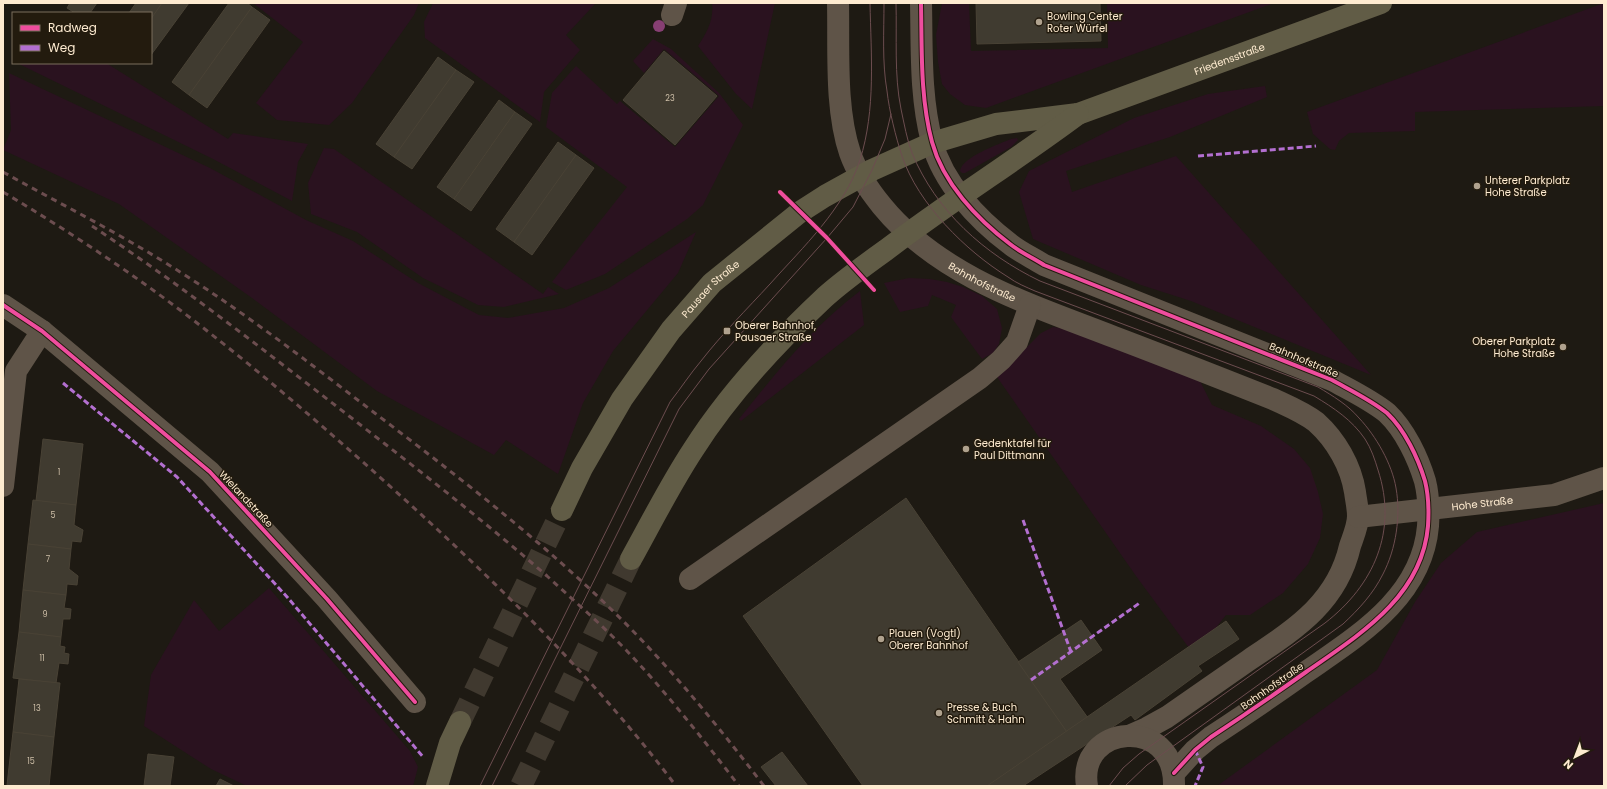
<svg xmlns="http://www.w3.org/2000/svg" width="1607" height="789" viewBox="0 0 1607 789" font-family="Poppins,sans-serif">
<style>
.green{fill:#2a121f}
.building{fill:#403b30;stroke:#494235}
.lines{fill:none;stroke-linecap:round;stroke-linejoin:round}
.major-tunnel{stroke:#40392f;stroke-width:22;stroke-dasharray:22 11;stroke-linecap:butt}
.minor{stroke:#5f5448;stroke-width:22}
.major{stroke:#615c46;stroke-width:22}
.tram{stroke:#6c4d4f;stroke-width:1}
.rail{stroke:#6c4d4f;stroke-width:3;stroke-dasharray:6 5;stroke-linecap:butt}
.quiet{stroke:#b36fd0;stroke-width:3;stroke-dasharray:6 3;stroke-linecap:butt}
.cycleway-casing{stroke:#231b0e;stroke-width:6}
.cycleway{stroke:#ef4d9e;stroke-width:4}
.tree{fill:#873f73}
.poi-dot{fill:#b0a28e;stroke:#231b0e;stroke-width:1.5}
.labels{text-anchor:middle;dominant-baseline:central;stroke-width:3;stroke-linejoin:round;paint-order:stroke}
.number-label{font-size:8px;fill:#cebfa8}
.poi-label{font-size:10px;fill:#feebd0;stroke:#231b0e;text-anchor:start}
.street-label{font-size:10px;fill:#feebd0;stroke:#231b0e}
</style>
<rect width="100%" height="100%" fill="#1e1a13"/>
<g class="green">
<polygon points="253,3 419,3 414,15 352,103 329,125 277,120 256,103 303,42"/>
<polygon points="433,3 596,3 566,35 580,50 544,92 540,122 425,38 424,22"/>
<path d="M 712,3 L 775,3 L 752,109 L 736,94 L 698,46 C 707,32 714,20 712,3 Z"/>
<polygon points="942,3 969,3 971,51 1108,48 1107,3 1274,3 986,108 965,105 950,94 942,84 938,62 936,35"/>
<polygon points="1604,3 1604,106 1415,112 1415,131 1349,133 1339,141 1335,150 1330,149 1313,134 1307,112"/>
<polygon points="653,39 671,49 719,93 743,125 703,205 687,219 605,274 566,290 552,282 627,187 546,127 552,93 576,66 617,104 620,101 675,147 719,96 664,49 644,73 633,61"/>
<polygon points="17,63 106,63 228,139 233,133 308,144 298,162 292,201 213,159"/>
<polygon points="9,73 210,168 306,220 353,241 418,283 479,315 508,318 564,308 609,288 696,232 678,273 613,351 583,403 558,474 506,440 494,455 377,391 252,298 119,204 3,150 11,130"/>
<polygon points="1265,86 1267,97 1170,137 1066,171 1072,192 1176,156 1371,375 1191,301 1141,285 1033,239 1019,192 1029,171 1134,118 1208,94"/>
<path d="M 1017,138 L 1018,140 L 1011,147 L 965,173 L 962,173 L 960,171 C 962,157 999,144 1011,139 Z"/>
<polygon points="324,148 334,149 543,294 548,287 559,294 504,307 478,305 423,278 357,232 311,214 308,183"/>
<polygon points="909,278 930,279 947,282 963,287 982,296 997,309 1002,328 999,344 993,353 982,359 951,317 956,305 932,295 928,306 900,312 884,283"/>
<path d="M 860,291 L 864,325 L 741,421 L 739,419 C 775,374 813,326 860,291 Z"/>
<polygon points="1053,327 1067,329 1200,381 1212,405 1261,426 1294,449 1310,468 1318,492 1323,514 1320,538 1308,564 1283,593 1250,615 1226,615 1207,639 1192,652 1136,576 997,377 1041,333"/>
<polygon points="1604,503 1604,786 1217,786 1377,670 1415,602 1441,563 1477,532"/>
<polygon points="269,588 410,751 418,767 413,786 247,786 211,769 144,726 151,675 194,600 219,631"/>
</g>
<g class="building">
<polygon points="70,3 97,3 90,13 75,13 67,8"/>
<polygon points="136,3 162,3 151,19 151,13 129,13"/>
<polygon points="162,3 189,3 151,55 151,19"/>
<polygon points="229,3 247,3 252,7 189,95 172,82"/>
<polygon points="976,3 1100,3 1101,41 977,44"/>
<polygon points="252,7 270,20 207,108 189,95"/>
<polygon points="664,51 717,96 675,145 623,100"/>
<polygon points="438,57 456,70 394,157 376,144"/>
<polygon points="456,70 474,82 412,169 394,157"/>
<polygon points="499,100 515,112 454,199 437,187"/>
<polygon points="515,112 532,124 471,211 454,199"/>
<polygon points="558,142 576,155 514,242 496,229"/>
<polygon points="576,155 594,168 532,255 514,242"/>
<polygon points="43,439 83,444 76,505 36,501"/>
<polygon points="906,498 1067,732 987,786 863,786 743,616"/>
<polygon points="33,500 76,505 74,525 83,530 81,542 72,541 71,549 28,544"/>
<polygon points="28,544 71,549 69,569 78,576 77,585 67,584 66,595 23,590"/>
<polygon points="23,590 66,595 64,608 71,609 70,619 63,619 61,637 19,632"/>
<polygon points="1081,620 1102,650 1060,679 1088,718 1067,732 1018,662"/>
<polygon points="1226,621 1239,639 1198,666 1202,671 1135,720 1131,715 1023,786 987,786"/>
<polygon points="19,632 61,637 60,646 65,647 64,653 69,654 68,664 59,663 56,683 13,678"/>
<polygon points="19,679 60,683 54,737 13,732"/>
<polygon points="13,732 54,737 49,786 7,785"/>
<polygon points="782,752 808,786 776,786 761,767"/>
<polygon points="148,754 174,757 170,786 144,786"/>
<polygon points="220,779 234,786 216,786"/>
</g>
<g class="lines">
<g class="major-tunnel">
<polyline points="460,722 562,510"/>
<polyline points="521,786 631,559"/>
</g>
<g class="minor">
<path id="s1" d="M 838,3 C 839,50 835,109 850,153 C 857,173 869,190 882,206 C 940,277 1032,305 1114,337 C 1167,357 1220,378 1273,399 C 1288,406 1303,412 1316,422 C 1336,440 1351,466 1355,492 C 1356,500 1358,508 1358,516 C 1358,526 1353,537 1350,546 C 1337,603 1295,629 1249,660 C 1222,679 1194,698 1167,717 L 1147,728 L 1131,735"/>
<path d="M 921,3 C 922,49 920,97 932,142 C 943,183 977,219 1010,244 C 1020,252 1033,258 1044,265 L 1332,380 C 1350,390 1371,400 1387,413 C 1405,430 1418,458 1425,481 C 1429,497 1429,511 1428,526 C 1422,597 1359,635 1306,672 C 1275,694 1243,716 1211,737 L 1195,750 L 1174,773"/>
<polyline points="672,15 676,3"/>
<polyline points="3,305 42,331 210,472 327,599 415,702"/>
<polyline points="3,486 16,371 42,331"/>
<path id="s2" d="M 1358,517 L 1554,495 L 1604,478"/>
<polyline points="690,579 980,378 1001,360 1017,342 1030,305"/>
<path d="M 1087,786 C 1077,724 1175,715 1174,785"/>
</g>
<g class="major">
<path id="s3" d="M 562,510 L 582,468 L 622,399 L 671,330 L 712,283 L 800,212 L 825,196 L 872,170 L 932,143 L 996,124 L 1078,114 L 1381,3"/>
<path d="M 631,559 C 651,523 670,485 693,450 C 729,393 776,343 825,297 C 844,280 865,265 886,250 C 949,202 1015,161 1078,114"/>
<polyline points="437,786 450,743 460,722"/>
</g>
<g class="tram">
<path d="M 884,3 C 884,32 882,62 887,91 C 889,110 896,138 902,156 C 918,204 966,251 1008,277 C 1016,283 1026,287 1035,291 L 1314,396 C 1334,408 1352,420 1365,439 C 1371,448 1375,460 1378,470 C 1398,531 1374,585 1325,623 L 1139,754 L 1123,768 L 1109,786"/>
<path d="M 896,3 C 897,37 894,75 901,109 C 904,123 907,140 912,153 C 936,211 984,254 1040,281 L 1318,387 C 1333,396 1348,405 1359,418 C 1376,436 1392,464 1396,488 C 1401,516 1396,549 1383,574 C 1373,594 1359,609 1343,624 L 1147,765 L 1125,786"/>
<path d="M 480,786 L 670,402 C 681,388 690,374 701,361 C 722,334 747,309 770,284 C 803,247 844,209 860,160 C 876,109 871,55 870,3"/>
<polyline points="492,786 679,409 709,369 827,238 853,207 872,170 885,139 891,114"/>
</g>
<g class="rail">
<path d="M 3,172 C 62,205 123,235 180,272 C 248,315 312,365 376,414 C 464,481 552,549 630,628 C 678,677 722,731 764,786"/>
<path d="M 3,192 C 65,229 126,269 184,313 C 256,368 324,427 392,488 C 494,580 593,676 676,786"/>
<path d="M 92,226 C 181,285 265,351 349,416 C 416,468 483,520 547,576 C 573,600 601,624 626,650 C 666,692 703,739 739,786"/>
</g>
<g class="quiet">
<polyline points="1198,156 1316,146"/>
<polyline points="63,383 177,477 288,598 424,758"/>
<polyline points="1023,520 1071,652"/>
<polyline points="1031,680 1141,602"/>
<polyline points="1195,750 1203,767 1195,786"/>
</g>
<defs>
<g id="cycleway">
<path d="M 921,3 C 922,49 920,97 932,142 C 943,183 977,219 1010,244 C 1020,252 1033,258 1044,265 L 1332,380 C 1350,390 1371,400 1387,413 C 1405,430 1418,458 1425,481 C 1429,497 1429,511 1428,526 C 1422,597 1359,635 1306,672 C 1275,694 1243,716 1211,737 L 1195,750 L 1174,773"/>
<polyline points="780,192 827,238 874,290"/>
<polyline points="3,305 42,331 210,472 327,599 415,702"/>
</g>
</defs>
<use href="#cycleway" class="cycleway-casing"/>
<use href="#cycleway" class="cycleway"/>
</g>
<circle class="tree" cx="659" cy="26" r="6"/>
<g class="poi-dot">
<circle cx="1039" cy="22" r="4"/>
<circle cx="1477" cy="186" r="4"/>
<rect x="723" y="327" width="8" height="8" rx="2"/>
<circle cx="1563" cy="347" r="4"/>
<circle cx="966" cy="449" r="4"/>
<circle cx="881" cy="639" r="4"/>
<circle cx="939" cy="713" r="4"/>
</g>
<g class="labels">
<g class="number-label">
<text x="670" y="98">23</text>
<text x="59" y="472">1</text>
<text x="53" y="515">5</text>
<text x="48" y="559">7</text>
<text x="45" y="614">9</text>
<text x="42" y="658">11</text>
<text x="37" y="708">13</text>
<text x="31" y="761">15</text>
</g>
<g class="poi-label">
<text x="1047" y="16">Bowling Center<tspan x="1047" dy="12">Roter Würfel</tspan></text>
<text x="1485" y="180">Unterer Parkplatz<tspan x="1485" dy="12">Hohe Straße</tspan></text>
<text x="735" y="325">Oberer Bahnhof,<tspan x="735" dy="12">Pausaer Straße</tspan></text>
<text x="1555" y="341" text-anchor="end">Oberer Parkplatz<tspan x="1555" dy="12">Hohe Straße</tspan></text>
<text x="974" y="443">Gedenktafel für<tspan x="974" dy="12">Paul Dittmann</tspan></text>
<text x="889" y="633">Plauen (Vogtl)<tspan x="889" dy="12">Oberer Bahnhof</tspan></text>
<text x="947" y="707">Presse &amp; Buch<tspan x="947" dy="12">Schmitt &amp; Hahn</tspan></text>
</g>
<g class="street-label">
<text stroke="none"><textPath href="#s3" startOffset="846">Friedensstraße</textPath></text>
<text stroke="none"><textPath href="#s1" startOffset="340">Bahnhofstraße</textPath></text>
<text stroke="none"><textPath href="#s3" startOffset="268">Pausaer Straße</textPath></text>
<text transform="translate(1304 360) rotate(23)">Bahnhofstraße</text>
<text transform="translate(246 499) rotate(47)">Wielandstraße</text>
<text stroke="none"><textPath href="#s2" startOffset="125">Hohe Straße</textPath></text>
<text transform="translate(1272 686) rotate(-35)">Bahnhofstraße</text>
</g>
</g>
<rect width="1607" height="789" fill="none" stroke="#feebd0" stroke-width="8"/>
<rect x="12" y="12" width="140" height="52" fill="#231b0e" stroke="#7b6e5c"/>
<rect x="20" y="25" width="20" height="6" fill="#ef4d9e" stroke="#7b6e5c"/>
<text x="48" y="32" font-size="12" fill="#feebd0">Radweg</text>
<rect x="20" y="45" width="20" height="6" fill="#b36fd0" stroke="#7b6e5c"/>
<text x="48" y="52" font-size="12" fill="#feebd0">Weg</text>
<g transform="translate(1575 757) rotate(222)" stroke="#231b0e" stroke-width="3" paint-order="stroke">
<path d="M0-3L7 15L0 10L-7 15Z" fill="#feebd0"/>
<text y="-6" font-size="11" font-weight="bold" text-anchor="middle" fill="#feebd0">N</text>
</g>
</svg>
